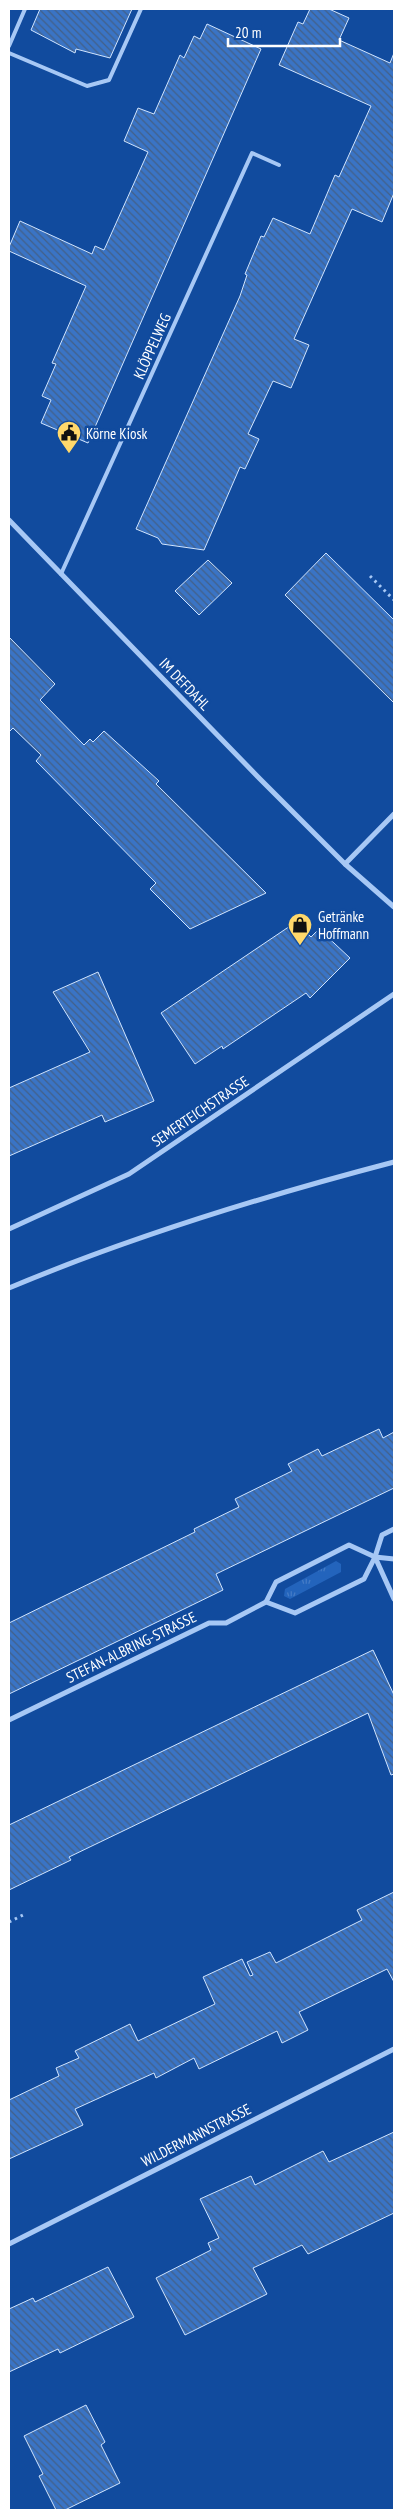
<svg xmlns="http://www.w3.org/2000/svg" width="403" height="2519" viewBox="0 0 403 2519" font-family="'PT Sans Narrow',sans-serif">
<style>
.grass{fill:url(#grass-tufts)}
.building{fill:url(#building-back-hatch);stroke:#d0e4fe}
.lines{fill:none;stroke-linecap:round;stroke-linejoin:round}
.path{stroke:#a7c8f5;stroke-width:3;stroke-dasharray:2.5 4;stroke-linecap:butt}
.service{stroke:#a7c8f5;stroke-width:4}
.minor{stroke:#a7c8f5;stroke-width:5}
.labels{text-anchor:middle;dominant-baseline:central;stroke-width:5;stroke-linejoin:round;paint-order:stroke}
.street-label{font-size:15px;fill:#fff;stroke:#114b9e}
.poi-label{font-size:15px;fill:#fff;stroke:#114b9e;text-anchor:start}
</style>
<defs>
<pattern id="grass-tufts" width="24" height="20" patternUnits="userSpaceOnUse" patternTransform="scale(1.25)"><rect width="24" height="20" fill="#2364bc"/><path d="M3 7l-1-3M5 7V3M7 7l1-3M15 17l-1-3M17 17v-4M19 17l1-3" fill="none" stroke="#447bc6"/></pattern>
<pattern id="building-back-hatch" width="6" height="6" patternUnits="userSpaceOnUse" patternTransform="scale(1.25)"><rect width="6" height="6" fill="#3a74c5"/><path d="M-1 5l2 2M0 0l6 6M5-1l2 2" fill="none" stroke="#436088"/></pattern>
</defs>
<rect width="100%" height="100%" fill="#114b9e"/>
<polygon class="grass" points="336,1561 341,1564 341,1572 290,1599 284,1596 285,1589"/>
<g class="building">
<polygon points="40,9 132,9 110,58 76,49 75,53 31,30"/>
<polygon points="310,9 329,9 349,18 339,40 390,63 394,53 394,193 382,222 352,209 294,339 309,345 291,388 273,381 248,434 259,439 245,469 240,467 204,550 162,544 158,538 136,529 240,296 247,275 245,274 261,236 264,237 273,218 310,234 335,175 339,177 371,106 279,65 298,22 303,24"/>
<polygon points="207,24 261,49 88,443 41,423 51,400 42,396 56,364 52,363 86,286 9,251 9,247 20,221 92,254 95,246 104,250 148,152 124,141 138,108 154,114 180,55 184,58 194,36 200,39"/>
<polygon points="326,553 394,620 394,703 285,595"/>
<polygon points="208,560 232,583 199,615 175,591"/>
<polygon points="9,637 55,684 40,700 84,745 90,739 93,742 104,731 159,781 156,784 266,893 190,929 150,889 156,883 36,761 41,755 13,728 9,732"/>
<polygon points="296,922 311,937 319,929 350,958 310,998 306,993 223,1049 222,1046 195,1064 161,1013"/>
<polygon points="98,972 154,1101 105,1122 102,1115 9,1156 9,1088 90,1052 53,992"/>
<polygon points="379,1429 383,1438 394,1432 394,1488 216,1574 223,1590 9,1694 9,1623 195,1532 194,1529 239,1507 235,1499 292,1471 288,1464 318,1449 322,1456"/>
<polygon points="373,1650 394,1695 394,1774 391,1775 368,1713 69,1857 71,1860 9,1890 9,1825"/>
<polygon points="394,1892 394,1982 387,1969 299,2012 308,2030 282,2043 277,2031 199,2069 194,2058 156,2078 154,2073 75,2109 83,2125 9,2159 9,2100 59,2076 56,2068 79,2058 75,2051 130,2024 138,2041 215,2004 203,1977 242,1959 250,1976 253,1975 247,1962 270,1952 276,1963 362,1920 357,1910"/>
<polygon points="394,2132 394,2213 308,2254 302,2245 253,2268 267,2294 185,2335 156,2278 211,2250 208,2243 219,2238 200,2199 251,2176 255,2185 323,2151 329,2162"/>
<polygon points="108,2267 134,2317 60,2353 58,2349 9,2372 9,2309 33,2298 35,2302"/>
<polygon points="86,2405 105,2442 101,2445 120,2483 65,2510 56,2510 39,2476 43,2474 24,2436"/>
</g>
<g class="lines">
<g class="path">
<polyline points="370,576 394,600"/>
<polyline points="9,1922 25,1914"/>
</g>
<g class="service">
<polyline points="9,46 25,9"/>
<polyline points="9,53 87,86 109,80 141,9"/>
<polyline points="61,574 252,153 279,165"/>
</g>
<g class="minor">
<polyline points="9,520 260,779 345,864 394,907"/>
<polyline points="345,864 394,814"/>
<polyline points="9,1229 129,1174 394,994"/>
<path d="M 9,1288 C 133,1236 264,1196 394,1162"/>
<polyline points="375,1557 382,1535 394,1529"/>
<polyline points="266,1602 276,1582 349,1545 375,1557 394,1599"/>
<polyline points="9,1720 209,1623 226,1623 266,1602 295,1613 364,1579 375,1557 394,1559"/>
<polyline points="9,2244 394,2049"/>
</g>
</g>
<defs>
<symbol id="civic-pin" viewBox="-11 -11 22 30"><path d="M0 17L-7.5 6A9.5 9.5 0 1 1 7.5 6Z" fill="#ffd86b" stroke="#114b9e"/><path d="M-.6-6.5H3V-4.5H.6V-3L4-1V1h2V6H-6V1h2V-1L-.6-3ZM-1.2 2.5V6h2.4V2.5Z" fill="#111"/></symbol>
<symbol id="shop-pin" viewBox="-11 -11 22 30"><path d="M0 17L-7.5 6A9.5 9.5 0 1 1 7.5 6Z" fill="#ffd86b" stroke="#114b9e"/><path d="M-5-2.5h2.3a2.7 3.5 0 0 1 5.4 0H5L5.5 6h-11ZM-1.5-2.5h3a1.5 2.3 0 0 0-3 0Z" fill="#111"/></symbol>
</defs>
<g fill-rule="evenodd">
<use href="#civic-pin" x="55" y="419" width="28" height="38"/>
<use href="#shop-pin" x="286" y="911" width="28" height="38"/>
</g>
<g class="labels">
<g class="street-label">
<text transform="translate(152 346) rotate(-66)">KLÖPPELWEG</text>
<text transform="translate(185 684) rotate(46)">IM DEFDAHL</text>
<text transform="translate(200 1111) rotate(-34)">SEMERTEICHSTRASSE</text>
<text transform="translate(131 1647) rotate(-26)">STEFAN-ALBRING-STRASSE</text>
<text transform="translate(196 2135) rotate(-27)">WILDERMANNSTRASSE</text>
</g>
<g class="poi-label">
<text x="86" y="433">Körne Kiosk</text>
<text x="318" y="916">Getränke<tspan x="318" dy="17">Hoffmann</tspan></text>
</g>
</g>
<rect width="403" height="2519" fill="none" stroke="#ffffff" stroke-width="20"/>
<path d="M228 38v8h112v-8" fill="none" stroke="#ffffff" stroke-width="2.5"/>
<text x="235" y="38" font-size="15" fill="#ffffff" stroke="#114b9e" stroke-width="4" paint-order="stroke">20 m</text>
</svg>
